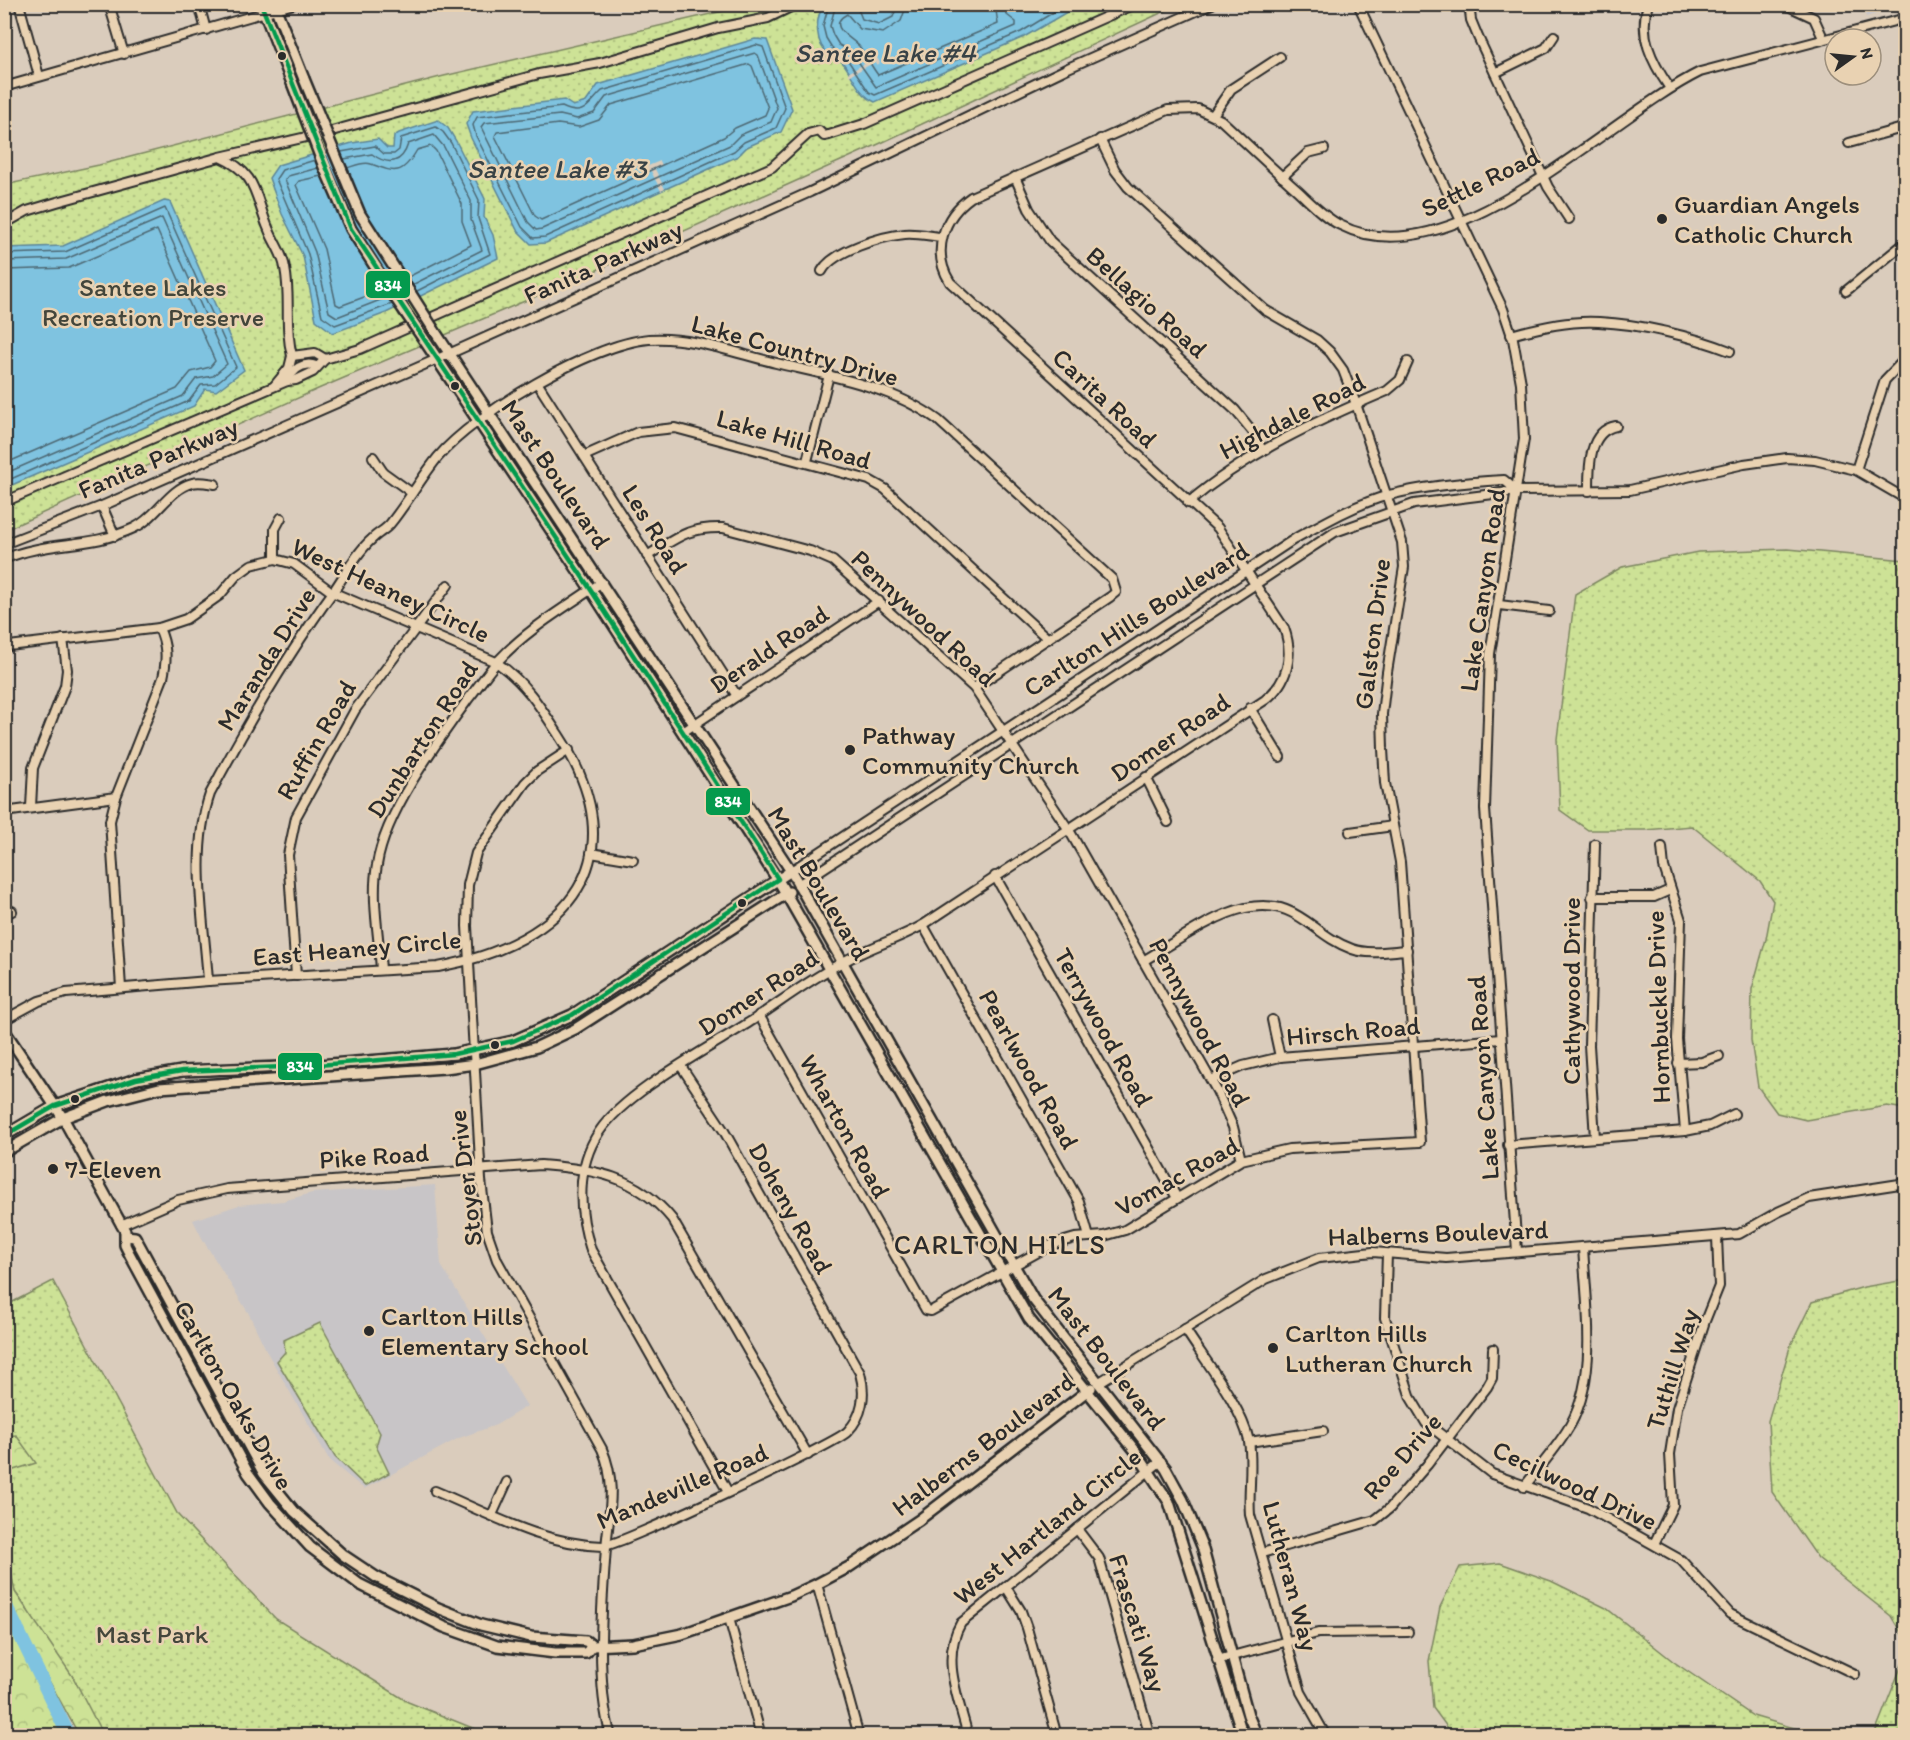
<svg xmlns="http://www.w3.org/2000/svg" width="1910" height="1740" viewBox="0 0 1910 1740" font-family="Itim,sans-serif">
<style>
.built{fill:#c8c5c7}
.green{fill:url(#green-dots);stroke:#7c8660;stroke-width:1.5}
.forest{fill:url(#forest-crowns);stroke:#7c8660;stroke-width:1.5}
.water{fill:#7fc3e0;stroke:#5d8698;stroke-width:1.5}
.pier{fill:#daccbc}
.lines{fill:none;stroke-linecap:round;stroke-linejoin:round}
.shore{stroke:#4d6873;stroke-width:1.5}
.river{stroke:#7fc3e0;stroke-width:14}
.minor-casing{stroke:#2b2b2b;stroke-width:12}
.major-casing{stroke:#2b2b2b;stroke-width:14}
.minor{stroke:#e9d2b2;stroke-width:8}
.major{stroke:#e9d2b2;stroke-width:9}
.major-bridge-casing{stroke:#2b2b2b;stroke-width:14;stroke-linecap:butt}
.major-bridge{stroke:#e9d2b2;stroke-width:9}
.bus-1-casing{stroke:#e9d2b2;stroke-width:9}
.bus-1{stroke:#049a4d;stroke-width:4.5}
.bus-dot{fill:#2b2b2b;stroke:#e9d2b2;stroke-width:2}
.labels{text-anchor:middle;dominant-baseline:central;stroke-width:5;stroke-linejoin:round;paint-order:stroke}
.street-label{font-size:26px;fill:#2b2b2b;stroke:#e9d2b2}
.poi-label{font-size:26px;fill:#2b2b2b;stroke:#e9d2b2;text-anchor:start}
.park-label{font-size:26px;fill:#43463b;stroke:#e9d2b2}
.water-label{font-size:27px;font-style:italic;fill:#384246;stroke:#e9d2b2}
.neighbourhood-label{font-size:27px;letter-spacing:1.5px;fill:#2b2b2b;stroke:#e9d2b2}
.line-badge{stroke:#e9d2b2;stroke-width:2}
.badge-label{font-size:16px;text-anchor:middle;font-weight:bold;fill:#fff}
</style>
<defs>
<pattern id="green-dots" width="8" height="8" patternUnits="userSpaceOnUse" patternTransform="scale(1.5)"><rect width="8" height="8" fill="#cde296"/><path d="M2 2h.1M6 6h.1" fill="none" stroke="#b0c281" stroke-width="1.8" stroke-linecap="round"/></pattern>
<pattern id="forest-crowns" width="20" height="18" patternUnits="userSpaceOnUse" patternTransform="scale(1.5)"><rect width="20" height="18" fill="#cde296"/><path d="M2 6a3 3 0 1 1 6 0M12 15a3 3 0 1 1 6 0" fill="none" stroke="#b0c281"/></pattern>
</defs>
<rect width="100%" height="100%" fill="#daccbc"/>
<filter id="ink" filterUnits="userSpaceOnUse"><feTurbulence type="fractalNoise" baseFrequency=".0167" numOctaves="2"/><feDisplacementMap in="SourceGraphic" scale="12" xChannelSelector="R" yChannelSelector="G"/><feConvolveMatrix kernelMatrix="1 2 1 2 8 2 1 2 1" color-interpolation-filters="sRGB"/></filter>
<g filter="url(#ink)">
<g class="built">
<polygon points="1905,4 1866,17 1865,12 1859,5"/>
<polygon points="435,1185 441,1265 527,1406 496,1425 459,1438 364,1489 330,1461 268,1354 249,1314 203,1240 193,1220 239,1205 283,1201 312,1193"/>
</g>
<g class="green">
<polygon points="749,5 1178,5 881,143 579,278 318,389 5,530 4,239 10,237 5,226 4,185 99,165 444,76"/>
<polygon points="1788,549 1905,560 1905,1109 1887,1106 1806,1120 1777,1113 1758,1087 1751,1040 1752,989 1766,939 1773,901 1760,881 1692,826 1645,830 1588,830 1560,810 1557,739 1575,594 1622,567 1698,552"/>
<polygon points="1905,1280 1906,1280 1905,1639 1891,1616 1818,1558 1772,1492 1768,1421 1790,1347 1812,1302 1864,1287"/>
<polygon points="53,1281 178,1515 276,1619 408,1702 490,1735 89,1735 26,1607 15,1592 5,1565 5,1306"/>
<polygon points="320,1323 380,1433 376,1446 389,1473 365,1486 335,1457 277,1361 285,1352 284,1340"/>
<polygon points="1500,1563 1551,1581 1606,1608 1674,1662 1753,1716 1818,1735 1453,1735 1433,1708 1429,1661 1440,1607 1460,1567"/>
<polygon points="1905,1657 1905,1735 1870,1735 1874,1735"/>
</g>
<g class="forest">
<polygon points="16,1435 36,1463 10,1471 5,1464 5,1436"/>
<polygon points="5,1544 15,1592 73,1677 103,1735 79,1735 19,1626 5,1594"/>
<polygon points="5,1612 11,1625 64,1735 5,1735"/>
</g>
<g class="water">
<path d="M 886,4 L 1015,4 L 1025,9 L 1033,5 L 1079,5 L 1024,37 L 875,102 C 858,94 854,77 843,63 C 839,58 835,60 830,56 C 815,45 814,19 824,5 L 869,5 L 871,9 L 879,11 Z"/>
<polygon points="755,39 767,40 792,109 781,132 747,147 738,156 546,243 531,244 517,230 471,138 466,124 473,111 564,100 573,106 586,102 598,85"/>
<polygon points="438,120 448,128 456,141 485,199 484,217 493,235 498,258 386,313 333,333 316,320 303,256 282,214 269,178 278,165 352,143 378,139 387,148 393,148 394,136 399,133"/>
<polygon points="164,201 170,202 244,370 216,391 205,389 194,406 5,488 5,248 63,246"/>
</g>
<g class="pier">
<polygon points="875,54 880,63 877,65 875,62 849,76 848,73 873,59 872,56"/>
<polygon points="660,161 662,165 655,169 665,189 661,191 651,171 646,173 643,168"/>
</g>
<g class="lines">
<g class="shore">
<polyline points="829,4 823,26 826,38 834,51 845,56 869,92 875,95 1021,32 1067,4"/>
<polyline points="836,4 830,26 833,35 839,45 851,51 876,87 1016,26 1016,22 1007,15 1004,4"/>
<polyline points="856,4 862,19 879,24 893,17 898,4"/>
<path d="M 907,4 L 901,21 L 883,33 L 860,29 L 847,14 C 825,26 852,38 859,46 C 866,55 871,66 878,75 L 998,24 L 995,4"/>
<path d="M 756,45 L 763,47 L 785,108 L 776,128 L 744,142 L 734,151 L 545,237 L 533,238 L 522,227 L 476,136 L 473,125 L 477,117 L 562,107 C 585,118 588,104 602,91 Z"/>
<polygon points="755,53 758,55 777,108 771,122 740,135 730,145 542,229 536,230 528,222 481,127 484,123 560,115 577,119 594,113 606,97"/>
<polygon points="749,64 752,66 768,108 765,115 735,128 724,137 541,220 535,216 495,136 497,132 558,124 579,127 599,120 611,105"/>
<polyline points="341,152 375,146 384,154 394,154 399,150 401,138 436,127 443,132 451,143 479,200 478,218 490,254 417,291"/>
<path d="M 344,159 L 372,154 C 388,166 402,164 408,144 L 434,135 L 444,147 L 471,201 L 471,220 L 482,250 L 412,285"/>
<polyline points="315,160 282,170 276,179 308,254 322,316 335,325 392,304"/>
<polyline points="318,168 288,176 285,180 315,252 329,312 337,317 388,297"/>
<path d="M 347,168 C 354,166 364,161 371,164 C 395,173 402,176 417,150 L 431,146 L 436,151 L 462,204 L 462,221 L 471,245 L 408,277"/>
<polyline points="321,176 299,181 296,185 324,249 336,304 340,306 383,290"/>
<polyline points="4,254 65,252 165,208 236,367 215,384 201,385 189,401 4,482"/>
<polyline points="4,261 66,259 162,218 227,364 213,376 196,379 183,396 4,474"/>
<polyline points="4,270 69,268 157,230 215,361 210,367 191,372 177,389 4,464"/>
</g>
<polyline class="river" points="4,1602 69,1736"/>
<defs>
<g id="minor">
<polyline points="19,4 39,76"/>
<polyline points="109,4 124,54"/>
<polyline points="199,4 206,30"/>
<polyline points="1358,4 1503,309 1513,339 1521,383 1524,439 1490,654 1485,809 1517,1251"/>
<polyline points="1469,4 1471,20 1478,37 1548,187 1569,219"/>
<path d="M 1648,4 C 1638,35 1652,62 1669,87"/>
<polyline points="1784,4 1814,18 1823,38"/>
<polyline points="1495,73 1546,48 1554,36"/>
<polyline points="4,87 294,4"/>
<polyline points="1213,115 1231,89 1280,57"/>
<polyline points="1849,143 1906,127"/>
<polyline points="220,157 328,132 539,74 600,63 718,28 768,18 797,4"/>
<polyline points="1015,177 1029,209 1050,241 1235,410 1253,432 1262,450"/>
<polyline points="1282,177 1308,153 1324,149"/>
<path d="M 4,224 L 27,211 L 57,202 L 220,157 C 259,174 254,196 269,230 C 274,243 283,254 285,268 C 291,298 284,324 292,356 L 315,353 L 325,359"/>
<path d="M 822,271 C 833,251 882,236 905,234 C 917,233 930,236 942,237"/>
<polyline points="1846,291 1906,242"/>
<path d="M 1511,335 C 1539,327 1570,320 1599,322 C 1640,324 1691,336 1730,351"/>
<path d="M 287,381 C 293,370 303,361 316,366"/>
<polyline points="538,384 737,696"/>
<polyline points="275,385 289,368 292,356"/>
<polyline points="584,456 638,432 675,428 869,480 885,489 1048,639"/>
<polyline points="373,457 383,472 412,493"/>
<polyline points="807,461 829,375"/>
<polyline points="1856,470 1885,380 1906,358"/>
<path d="M 1589,491 C 1589,468 1588,431 1616,426"/>
<polyline points="4,502 287,381 296,380 313,372 325,359 360,349 772,167 808,134 819,131 824,136 829,135 864,124 1135,4"/>
<path d="M 1188,503 C 1247,453 1316,421 1387,391 L 1400,380 L 1408,362"/>
<polyline points="102,506 115,536"/>
<polyline points="4,544 102,506 451,353 810,192 1068,68 1212,4"/>
<path d="M 647,556 C 677,538 687,527 723,528 L 810,551 L 833,561 L 974,688 L 1069,830 L 1217,1091 L 1233,1127 L 1241,1160"/>
<path d="M 4,559 C 48,540 89,549 134,528 C 156,518 169,489 192,483 C 199,481 208,483 215,484"/>
<polyline points="275,559 275,529 281,518"/>
<polyline points="1499,605 1549,611"/>
<path d="M 4,649 L 9,646 L 159,628 L 186,619 L 220,595 L 236,576 L 251,565 L 275,559 L 294,564 L 332,592 L 496,662 C 524,681 540,706 558,734 C 640,859 569,943 438,967 L 208,981 L 66,993 L 39,1001 L 4,1020"/>
<polyline points="1250,708 1280,757"/>
<polyline points="683,732 879,601"/>
<path d="M 569,750 L 537,771 L 525,783 L 476,853 L 468,885 L 467,926 L 481,1180 L 487,1231 L 497,1260 L 602,1449 C 617,1483 609,1513 606,1548 C 602,1603 595,1683 611,1736"/>
<polyline points="1146,777 1168,822"/>
<polyline points="31,807 33,768 65,686 67,670 63,639"/>
<polyline points="4,812 116,797"/>
<polyline points="1350,832 1393,826"/>
<polyline points="1595,844 1589,1045 1595,1138"/>
<polyline points="1662,847 1664,867 1681,920 1677,1039 1685,1131"/>
<polyline points="591,853 633,860"/>
<path d="M 791,871 L 1296,538 C 1325,522 1356,504 1389,495 C 1426,486 1465,482 1504,480 L 1517,491"/>
<polyline points="995,876 1177,1198"/>
<polyline points="798,885 1335,532 1414,504 1517,491 1630,490 1744,464 1787,458 1815,460 1856,470 1906,499"/>
<polyline points="1592,897 1654,897 1670,890"/>
<polyline points="4,915 12,911"/>
<polyline points="923,925 1079,1201 1089,1237"/>
<path d="M 1143,961 C 1173,944 1212,915 1245,908 C 1299,897 1310,934 1352,949 C 1369,955 1390,951 1407,950"/>
<path d="M 381,970 C 379,936 371,898 377,865 C 385,812 437,742 469,698 C 478,687 487,673 497,662 C 527,629 566,607 602,582"/>
<polyline points="296,976 288,855 296,817 355,710 448,585"/>
<path d="M 208,981 C 204,920 190,852 210,794 C 248,722 287,655 335,589 C 346,573 357,552 372,539 C 378,533 385,530 390,524 C 407,503 421,478 438,457 C 475,413 591,344 649,339 C 691,336 735,353 776,363 C 831,376 891,386 938,420 L 1112,579 L 1116,592 L 1110,597 L 974,688"/>
<path d="M 121,988 L 110,821 L 116,797 L 163,678 C 167,659 167,646 159,628"/>
<polyline points="759,1015 926,1310 931,1311 1051,1245 1075,1238 1104,1236 1125,1230 1241,1160 1289,1149 1420,1142 1400,862 1385,783 1383,749 1382,714 1387,672 1404,567 1402,542 1356,404 1343,370 1330,352 1317,340 1265,310 1128,187 1115,170 1100,139"/>
<polyline points="1272,1020 1280,1057"/>
<polyline points="1678,1063 1702,1062 1719,1056"/>
<polyline points="1211,1080 1243,1066 1280,1057 1501,1039"/>
<polyline points="1905,1131 1906,1133"/>
<polyline points="1508,1145 1685,1131 1710,1126 1734,1114"/>
<path d="M 121,1225 L 178,1200 L 227,1189 L 541,1165 C 594,1169 637,1176 672,1219 L 808,1455"/>
<polyline points="1387,1254 1385,1318 1411,1398 1426,1423 1492,1474 1588,1508 1681,1560 1730,1614 1855,1674"/>
<path d="M 1185,1329 C 1205,1361 1241,1405 1249,1441 C 1253,1466 1248,1490 1250,1515 L 1301,1692 L 1326,1736"/>
<polyline points="1098,1383 1266,1279 1319,1258 1373,1252 1446,1258 1739,1234 1778,1212 1809,1198 1906,1183"/>
<polyline points="1249,1442 1323,1431"/>
<path d="M 1524,1487 C 1538,1469 1554,1451 1566,1432 C 1600,1381 1586,1305 1583,1247"/>
<path d="M 435,1491 C 490,1514 541,1544 603,1546 C 617,1547 833,1445 847,1432 C 863,1416 866,1394 860,1373 L 724,1131 L 681,1066"/>
<path d="M 728,1492 L 591,1250 C 578,1211 576,1167 599,1132 C 625,1092 711,1047 753,1020 C 783,1000 813,977 845,961 C 870,947 898,939 923,925 L 1265,700 C 1288,682 1294,656 1284,628 L 1218,528 L 950,282 C 931,252 943,217 971,197 L 1168,110 L 1198,109 L 1221,120 C 1247,144 1272,168 1298,191 C 1311,203 1324,217 1340,225 C 1451,282 1606,118 1700,72 L 1906,18"/>
<polyline points="492,1515 507,1482"/>
<polyline points="1077,1529 1099,1558 1150,1736"/>
<polyline points="1654,1544 1673,1505 1670,1454 1677,1408 1705,1321 1719,1286 1717,1237"/>
<polyline points="1262,1553 1375,1520 1390,1508 1427,1465 1487,1387 1492,1378 1493,1349"/>
<polyline points="817,1584 859,1736"/>
<polyline points="1006,1587 1021,1611 1027,1628 1057,1736"/>
<polyline points="729,1618 761,1736"/>
<polyline points="1217,1660 1318,1633 1408,1632"/>
<path d="M 968,1736 C 959,1699 940,1659 961,1623 L 1161,1461"/>
</g>
<g id="major">
<polyline points="261,4 292,83"/>
<polyline points="274,4 304,79"/>
<polyline points="379,273 394,296"/>
<polyline points="434,330 791,871 1033,1299 1166,1469 1183,1500 1202,1546 1248,1715 1257,1736"/>
<polyline points="422,337 591,590 781,885 1029,1319 1134,1449 1169,1502 1243,1736"/>
<polyline points="4,1030 63,1118 125,1231 125,1245 130,1255 248,1473 270,1503 310,1547 359,1584 444,1627 497,1646 555,1653 586,1653 592,1646"/>
<polyline points="4,1136 55,1106 136,1079 182,1071 306,1066 454,1054 513,1041 572,1015 791,871"/>
<polyline points="4,1152 63,1118 108,1101 159,1088 445,1068 475,1064 537,1047 575,1029 789,892"/>
<polyline points="126,1236 135,1237 264,1474 294,1511 343,1555 376,1577 438,1608 481,1625 531,1637 586,1641 592,1646 633,1644 682,1634 791,1596 817,1584 849,1567 919,1520 1091,1388"/>
</g>
</defs>
<use href="#minor" class="minor-casing"/>
<use href="#major" class="major-casing"/>
<use href="#minor" class="minor"/>
<use href="#major" class="major"/>
<defs>
<g id="major-bridge">
<polyline points="304,79 360,214 434,330"/>
<polyline points="292,83 324,167 351,229 379,273"/>
<polyline points="394,296 422,337"/>
</g>
</defs>
<use href="#major-bridge" class="major-bridge-casing"/>
<use href="#major-bridge" class="major-bridge"/>
<defs>
<polyline id="bus-1" points="4,1136 55,1106 136,1079 182,1071 306,1066 454,1054 513,1041 572,1015 778,879 591,590 351,229 261,4"/>
</defs>
<use href="#bus-1" class="bus-1-casing"/>
<use href="#bus-1" class="bus-1"/>
</g>
</g>
<g class="bus-dot">
<circle cx="282" cy="56" r="5"/>
<circle cx="1662" cy="219" r="6"/>
<circle cx="455" cy="386" r="5"/>
<circle cx="850" cy="750" r="6"/>
<circle cx="742" cy="903" r="5"/>
<circle cx="495" cy="1045" r="5"/>
<circle cx="75" cy="1099" r="5"/>
<circle cx="53" cy="1169" r="6"/>
<circle cx="369" cy="1331" r="6"/>
<circle cx="1273" cy="1348" r="6"/>
</g>
<g class="labels">
<g class="street-label">
<text transform="translate(1480 182) rotate(-26)">Settle Road</text>
<text transform="translate(603 262) rotate(-24)">Fanita Parkway</text>
<text transform="translate(1147 302) rotate(42)">Bellagio Road</text>
<text transform="translate(795 350) rotate(15)">Lake Country Drive</text>
<text transform="translate(1105 398) rotate(43)">Carita Road</text>
<text transform="translate(1292 416) rotate(-27)">Highdale Road</text>
<text transform="translate(794 439) rotate(16)">Lake Hill Road</text>
<text transform="translate(158 458) rotate(-23)">Fanita Parkway</text>
<text transform="translate(556 474) rotate(56)">Mast Boulevard</text>
<text transform="translate(655 529) rotate(58)">Les Road</text>
<text transform="translate(391 590) rotate(25)">West Heaney Circle</text>
<text transform="translate(1482 590) rotate(-82)">Lake Canyon Road</text>
<text transform="translate(924 618) rotate(43)">Pennywood Road</text>
<text transform="translate(1136 619) rotate(-33)">Carlton Hills Boulevard</text>
<text transform="translate(1372 634) rotate(-83)">Galston Drive</text>
<text transform="translate(769 649) rotate(-34)">Derald Road</text>
<text transform="translate(266 659) rotate(-58)">Maranda Drive</text>
<text transform="translate(1170 737) rotate(-34)">Domer Road</text>
<text transform="translate(422 739) rotate(-57)">Dunbarton Road</text>
<text transform="translate(316 740) rotate(-60)">Ruffin Road</text>
<text transform="translate(819 883) rotate(59)">Mast Boulevard</text>
<text transform="translate(357 948) rotate(-5)">East Heaney Circle</text>
<text transform="translate(1571 991) rotate(-90)">Cathywood Drive</text>
<text transform="translate(758 992) rotate(-33)">Domer Road</text>
<text transform="translate(1658 1007) rotate(-92)">Hornbuckle Drive</text>
<text transform="translate(1200 1022) rotate(62)">Pennywood Road</text>
<text transform="translate(1104 1027) rotate(61)">Terrywood Road</text>
<text transform="translate(1353 1031) rotate(-5)">Hirsch Road</text>
<text transform="translate(1029 1069) rotate(61)">Pearlwood Road</text>
<text transform="translate(1483 1078) rotate(-94)">Lake Canyon Road</text>
<text transform="translate(845 1126) rotate(61)">Wharton Road</text>
<text transform="translate(374 1156) rotate(-4)">Pike Road</text>
<text transform="translate(1177 1176) rotate(-29)">Vomac Road</text>
<text transform="translate(465 1178) rotate(-97)">Stoyer Drive</text>
<text transform="translate(791 1208) rotate(61)">Doheny Road</text>
<text transform="translate(1438 1233) rotate(-2)">Halberns Boulevard</text>
<text transform="translate(1107 1358) rotate(52)">Mast Boulevard</text>
<text transform="translate(1672 1369) rotate(-73)">Tuthill Way</text>
<text transform="translate(234 1395) rotate(60)">Carlton Oaks Drive</text>
<text transform="translate(983 1444) rotate(-37)">Halberns Boulevard</text>
<text transform="translate(1402 1456) rotate(-49)">Roe Drive</text>
<text transform="translate(1575 1485) rotate(25)">Cecilwood Drive</text>
<text transform="translate(682 1486) rotate(-23)">Mandeville Road</text>
<text transform="translate(1047 1526) rotate(-39)">West Hartland Circle</text>
<text transform="translate(1291 1576) rotate(75)">Lutheran Way</text>
<text transform="translate(1138 1623) rotate(73)">Frascati Way</text>
</g>
<g class="poi-label">
<text x="1674" y="204">Guardian Angels<tspan x="1674" dy="30">Catholic Church</tspan></text>
<text x="862" y="735">Pathway<tspan x="862" dy="30">Community Church</tspan></text>
<text x="65" y="1169">7-Eleven</text>
<text x="381" y="1316">Carlton Hills<tspan x="381" dy="30">Elementary School</tspan></text>
<text x="1285" y="1333">Carlton Hills<tspan x="1285" dy="30">Lutheran Church</tspan></text>
</g>
<g class="park-label">
<text x="153" y="287">Santee Lakes<tspan x="153" dy="30">Recreation Preserve</tspan></text>
<text x="152" y="1634">Mast Park</text>
</g>
<g class="water-label">
<text x="885" y="52">Santee Lake #4</text>
<text x="557" y="168">Santee Lake #3</text>
</g>
<g class="neighbourhood-label">
<text x="1000" y="1244">CARLTON HILLS</text>
</g>
</g>
<g class="line-badge">
<rect x="365" y="270" width="46" height="29" rx="6" fill="#049a4d"/>
<rect x="705" y="787" width="46" height="29" rx="6" fill="#049a4d"/>
<rect x="277" y="1052" width="46" height="29" rx="6" fill="#049a4d"/>
</g>
<g class="badge-label">
<text x="388" y="291">834</text>
<text x="728" y="807">834</text>
<text x="300" y="1072">834</text>
</g>
<rect width="1910" height="1740" fill="none" stroke="#e9d2b2" stroke-width="24"/>
<rect x="12" y="12" width="1886" height="1716" fill="none" stroke="#2b2b2b" stroke-width="2" filter="url(#ink)"/>
<g transform="translate(1853 57) rotate(75)"><circle r="28" fill="#e9d2b2" stroke="#9d8f7c" stroke-width="1.5"/>
<path d="M0-4.5L10 22L0 15L-10 22Z" fill="#2b2b2b"/>
<text y="-9" font-size="16" font-weight="bold" text-anchor="middle" fill="#2b2b2b">N</text>
</g>
</svg>
